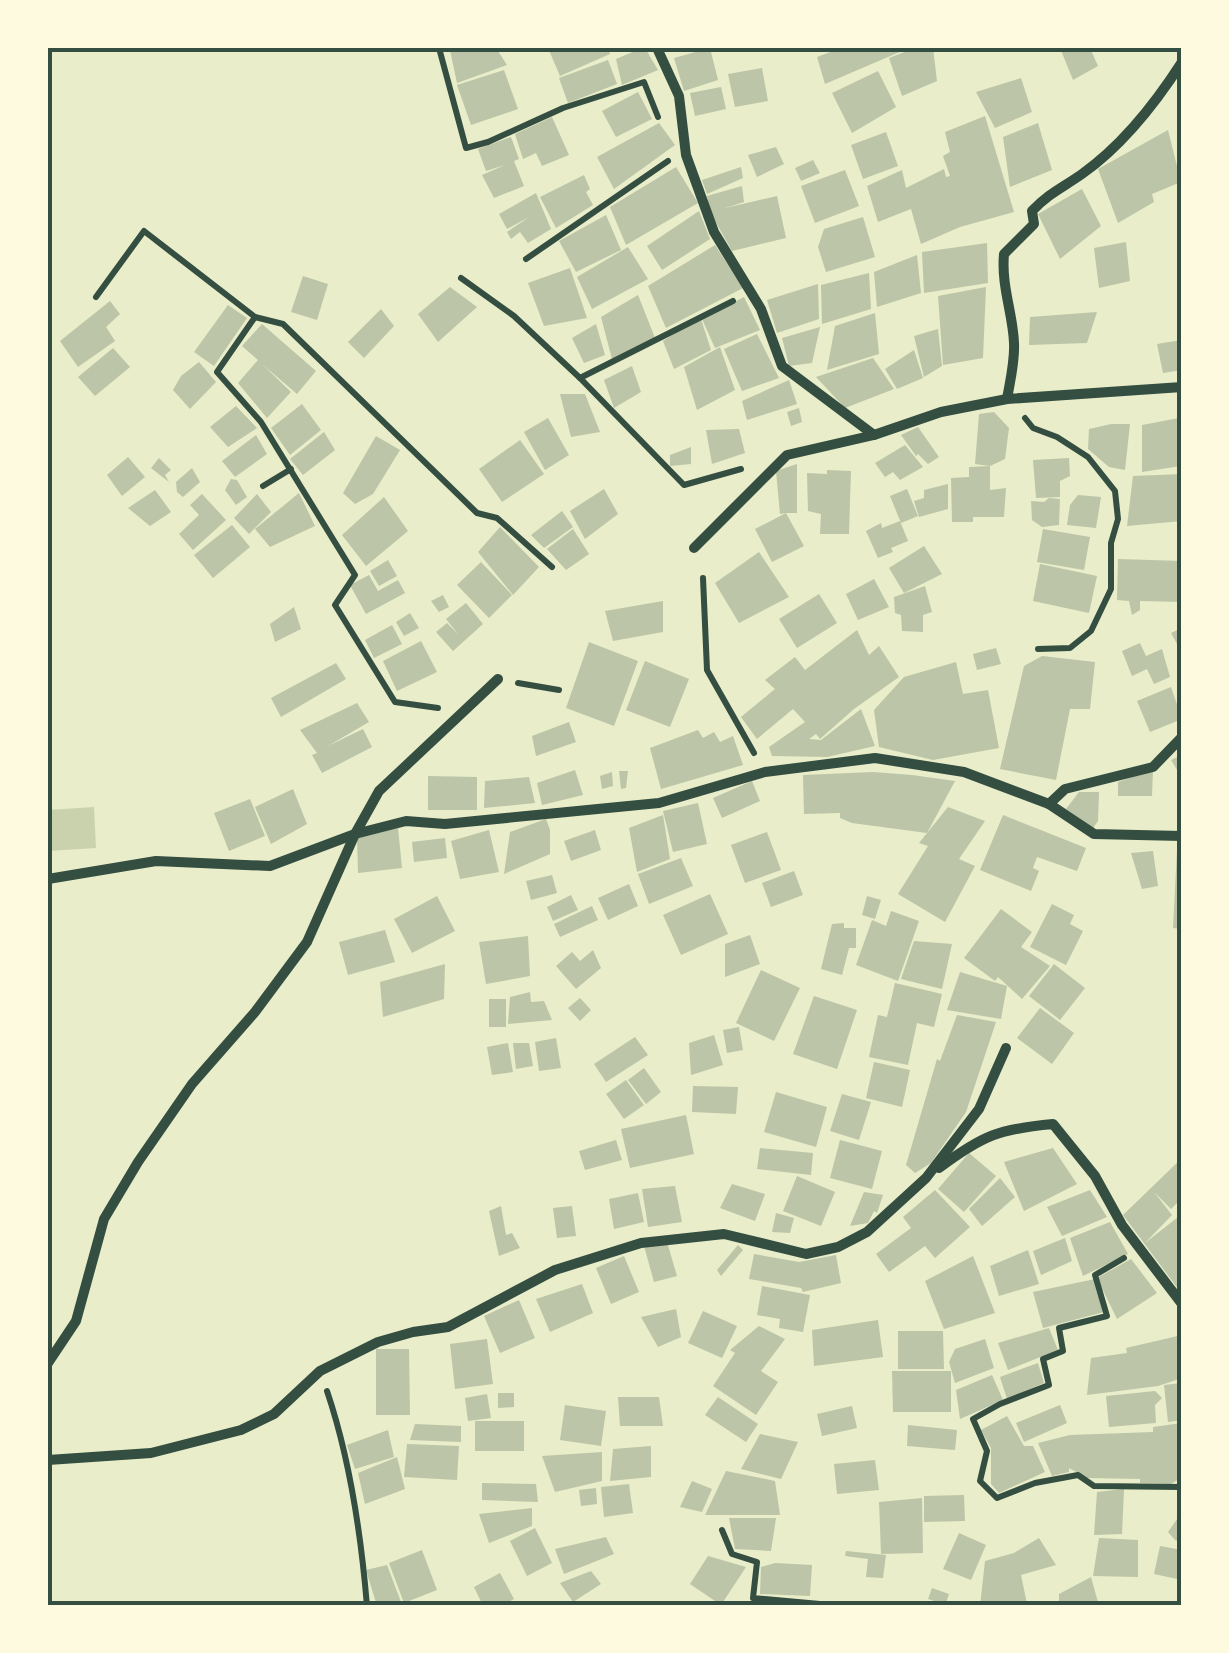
<svg xmlns="http://www.w3.org/2000/svg" width="1229" height="1653" viewBox="0 0 1229 1653" font-family="'Sofia Sans Condensed',sans-serif">
<style>
.green{fill:#cad2ad}
.building{fill:#bcc5a7}
.lines{fill:none;stroke-linecap:round;stroke-linejoin:round}
.path{stroke:#344e41;stroke-width:6}
.minor{stroke:#344e41;stroke-width:10}
.neatline{fill:none;stroke:#344e41;stroke-width:4}
</style>
<rect width="100%" height="100%" fill="#e9edc9"/>
<polygon class="green" points="94,807 96,848 48,851 48,810"/>
<g class="building">
<polygon points="457,48 496,48 507,65 457,83 450,50"/>
<polygon points="548,48 608,48 610,54 560,76"/>
<polygon points="642,48 645,48 658,70 622,85 616,59"/>
<polygon points="710,48 718,80 684,91 674,58"/>
<polygon points="841,48 909,48 825,84 817,57"/>
<polygon points="915,48 933,48 937,81 902,96 889,58"/>
<polygon points="1060,48 1090,48 1098,66 1073,80"/>
<polygon points="608,60 617,84 568,103 559,78"/>
<polygon points="762,68 768,101 735,107 728,74"/>
<polygon points="504,70 518,109 471,125 457,85"/>
<polygon points="878,71 896,107 852,133 832,93"/>
<polygon points="1021,78 1032,112 995,128 976,92"/>
<polygon points="721,87 726,109 695,116 690,93"/>
<polygon points="638,92 652,119 616,137 602,111"/>
<polygon points="985,116 1014,212 960,227 921,244 911,209 878,222 867,186 902,170 906,188 944,169 946,177 950,176 943,156 950,152 945,132"/>
<polygon points="552,117 569,155 542,166 536,153 523,159 515,134"/>
<polygon points="659,123 675,145 614,189 597,157"/>
<polygon points="1038,123 1052,170 1010,187 1003,137"/>
<polygon points="1168,130 1181,182 1152,194 1154,202 1118,223 1098,169"/>
<polygon points="886,132 898,166 863,179 851,145"/>
<polygon points="511,137 519,159 514,161 524,186 494,198 482,175 505,165 486,171 478,149"/>
<polygon points="776,147 784,164 757,177 748,155"/>
<polygon points="813,160 820,173 801,181 795,168"/>
<polygon points="676,167 698,203 626,245 610,207"/>
<polygon points="741,167 743,178 707,194 702,180"/>
<polygon points="845,170 859,206 815,223 801,186"/>
<polygon points="584,175 590,189 586,192 593,205 556,228 540,197"/>
<polygon points="742,186 744,202 725,208 777,196 786,238 732,251 710,212 707,196"/>
<polygon points="1082,189 1101,226 1060,259 1038,214"/>
<polygon points="536,193 551,229 528,243 520,232 511,239 507,232 529,217 507,229 499,214"/>
<polygon points="699,211 710,239 662,270 647,246"/>
<polygon points="606,215 621,250 576,272 559,241"/>
<polygon points="863,217 875,257 826,272 818,247 824,229"/>
<polygon points="1126,242 1130,281 1099,288 1094,248"/>
<polygon points="987,243 988,283 924,293 922,252"/>
<polygon points="715,245 743,288 666,328 648,286"/>
<polygon points="628,247 648,279 592,309 577,277"/>
<polygon points="917,255 921,293 877,307 874,272"/>
<polygon points="570,268 587,318 544,326 528,283"/>
<polygon points="869,273 871,309 822,324 821,285"/>
<polygon points="303,276 328,284 317,320 291,312"/>
<polygon points="818,284 819,319 777,333 767,300"/>
<polygon points="450,287 477,307 438,342 418,314"/>
<polygon points="986,287 983,358 943,365 938,296"/>
<polygon points="638,295 655,338 612,359 601,317"/>
<polygon points="744,297 760,330 715,348 702,319"/>
<polygon points="110,301 120,314 106,327 115,341 78,367 60,341"/>
<polygon points="228,305 247,318 214,366 194,352"/>
<polygon points="381,309 394,326 364,358 348,342"/>
<polygon points="1097,312 1087,343 1029,345 1030,317"/>
<polygon points="875,313 879,354 827,370 835,326"/>
<polygon points="700,316 711,350 674,369 663,341"/>
<polygon points="262,324 316,371 297,394 262,364 291,392 267,418 238,383 258,360 242,346"/>
<polygon points="596,324 605,355 584,363 572,338"/>
<polygon points="820,327 812,363 789,366 782,338"/>
<polygon points="938,329 942,366 924,377 914,336"/>
<polygon points="757,334 779,378 742,391 724,349"/>
<polygon points="1182,340 1182,370 1163,373 1157,344"/>
<polygon points="720,347 735,390 697,410 684,367"/>
<polygon points="113,348 130,367 95,396 78,377"/>
<polygon points="914,350 923,378 897,389 885,369"/>
<polygon points="873,358 894,389 845,408 816,377"/>
<polygon points="199,362 216,382 190,409 173,390 181,376"/>
<polygon points="632,366 641,392 614,408 604,380"/>
<polygon points="789,380 797,404 747,420 742,401"/>
<polygon points="560,394 585,394 600,432 571,437"/>
<polygon points="302,404 321,430 290,455 271,428"/>
<polygon points="236,406 257,428 228,447 210,427"/>
<polygon points="799,408 802,422 791,426 787,412"/>
<polygon points="994,412 1009,428 1005,459 990,466 975,464 979,414"/>
<polygon points="548,418 569,455 545,470 524,432"/>
<polygon points="1179,418 1181,466 1142,472 1142,425"/>
<polygon points="1111,424 1130,424 1125,470 1109,467 1088,449 1089,429"/>
<polygon points="918,427 939,457 928,464 918,454 916,456 901,435"/>
<polygon points="739,429 745,453 712,464 706,430"/>
<polygon points="324,432 335,450 303,475 290,459"/>
<polygon points="256,435 267,454 235,477 222,461"/>
<polygon points="376,436 400,450 373,494 355,504 343,493"/>
<polygon points="520,440 544,474 502,502 479,469"/>
<polygon points="905,445 923,467 900,480 893,472 885,477 875,463"/>
<polygon points="691,447 691,464 670,466 670,455"/>
<polygon points="128,457 145,477 122,496 107,475"/>
<polygon points="159,458 171,470 165,475 169,482 151,468"/>
<polygon points="1069,458 1070,476 1060,481 1060,497 1036,498 1033,460"/>
<polygon points="797,464 797,513 786,513 804,546 772,562 755,529 786,513 780,514 776,471"/>
<polygon points="990,466 990,490 1006,488 1004,517 973,517 973,522 952,522 951,478 969,477 969,467"/>
<polygon points="192,468 200,482 183,497 177,492 176,482"/>
<polygon points="827,470 851,471 849,534 820,534 821,514 808,511 807,473 827,474"/>
<polygon points="1182,474 1182,521 1127,526 1133,476"/>
<polygon points="231,479 237,480 247,497 236,505 225,490"/>
<polygon points="948,484 948,509 919,517 914,501 924,498 924,490"/>
<polygon points="604,489 618,514 585,539 570,511"/>
<polygon points="907,489 918,516 901,523 890,496"/>
<polygon points="155,490 171,512 150,526 128,508"/>
<polygon points="299,493 315,526 270,547 255,529"/>
<polygon points="202,494 226,520 193,550 179,534 199,515 190,505"/>
<polygon points="257,494 271,512 249,534 234,518"/>
<polygon points="1078,495 1101,497 1096,528 1067,525 1070,505"/>
<polygon points="384,497 408,531 366,566 342,535"/>
<polygon points="1049,498 1060,499 1059,525 1042,527 1032,520 1031,501 1044,502"/>
<polygon points="562,511 573,527 544,548 531,535"/>
<polygon points="900,521 908,541 891,548 893,552 878,558 866,531 881,523 882,528"/>
<polygon points="232,525 250,547 213,578 194,555"/>
<polygon points="500,527 539,567 513,595 478,552"/>
<polygon points="573,529 589,554 566,570 547,549"/>
<polygon points="1043,529 1090,537 1084,570 1037,562"/>
<polygon points="924,546 942,574 904,593 889,568"/>
<polygon points="759,552 789,597 739,623 715,583"/>
<polygon points="1118,559 1182,561 1182,602 1140,601 1140,610 1132,615 1129,601 1117,600"/>
<polygon points="388,560 397,576 379,586 370,571"/>
<polygon points="481,562 512,595 489,618 457,585"/>
<polygon points="1040,564 1097,576 1089,613 1033,601"/>
<polygon points="369,575 378,591 398,580 405,593 366,614 350,585"/>
<polygon points="874,579 889,607 858,620 846,594"/>
<polygon points="925,586 932,612 923,615 923,632 902,631 901,615 895,613 894,597"/>
<polygon points="819,594 837,623 797,648 779,619"/>
<polygon points="443,595 449,607 439,612 431,601"/>
<polygon points="663,601 663,632 613,641 605,611"/>
<polygon points="466,603 483,624 453,651 436,632 447,623 458,634 446,619"/>
<polygon points="294,607 301,629 275,642 270,624"/>
<polygon points="410,613 419,628 404,636 396,622"/>
<polygon points="392,625 402,644 374,658 365,640"/>
<polygon points="1182,628 1182,653 1171,633"/>
<polygon points="857,630 869,655 879,646 899,677 854,709 820,739 816,734 809,739 821,740 861,709 875,746 827,757 772,756 769,747 805,722 793,709 757,739 741,717 775,689 765,680 795,657 805,670"/>
<polygon points="421,641 437,672 397,691 383,661"/>
<polygon points="589,642 638,661 614,726 566,708"/>
<polygon points="1140,643 1146,656 1162,649 1170,677 1154,684 1147,669 1132,676 1122,651"/>
<polygon points="996,648 1001,664 977,670 973,654"/>
<polygon points="1042,656 1095,662 1090,709 1070,709 1056,780 1000,769 1024,666"/>
<polygon points="645,661 689,679 670,727 626,710"/>
<polygon points="956,662 963,694 988,690 999,748 933,760 879,747 874,710 904,677"/>
<polygon points="336,663 346,679 281,717 271,698"/>
<polygon points="1171,687 1182,719 1150,732 1137,701"/>
<polygon points="357,703 369,722 328,746 363,729 372,747 322,773 312,755 317,753 300,730"/>
<polygon points="569,722 576,742 536,756 532,736"/>
<polygon points="698,730 703,738 714,732 720,742 733,736 743,765 661,789 650,748"/>
<polygon points="1182,755 1182,778 1171,760"/>
<polygon points="575,770 583,795 542,805 537,783"/>
<polygon points="1153,770 1152,796 1118,796 1118,782"/>
<polygon points="619,771 628,771 626,788 621,789"/>
<polygon points="612,772 613,786 602,789 600,776"/>
<polygon points="873,772 912,775 955,781 927,833 852,823 840,818 840,813 804,814 803,775"/>
<polygon points="428,776 477,777 477,810 428,810"/>
<polygon points="529,777 535,803 484,808 485,781"/>
<polygon points="752,781 760,801 722,818 713,798"/>
<polygon points="293,789 307,824 271,844 255,807"/>
<polygon points="1079,792 1099,792 1098,821 1093,828 1066,809"/>
<polygon points="250,799 265,836 229,851 214,813"/>
<polygon points="698,803 707,844 673,852 663,811"/>
<polygon points="948,807 985,821 959,859 975,866 945,922 898,894 928,846 919,843"/>
<polygon points="663,815 670,859 637,872 629,828"/>
<polygon points="1003,815 1086,848 1077,871 1037,857 1033,868 1039,871 1031,891 980,870"/>
<polygon points="546,819 550,830 550,854 504,874 510,832"/>
<polygon points="398,828 402,868 358,873 357,838"/>
<polygon points="489,830 499,872 460,879 451,841"/>
<polygon points="595,830 601,850 571,861 564,841"/>
<polygon points="767,832 781,870 745,883 731,845"/>
<polygon points="445,838 447,858 414,862 412,842"/>
<polygon points="1177,850 1182,851 1182,929 1173,928"/>
<polygon points="1153,851 1158,886 1142,889 1131,853"/>
<polygon points="681,858 693,886 649,904 638,874"/>
<polygon points="794,871 803,895 771,907 762,883"/>
<polygon points="552,875 557,893 531,900 526,881"/>
<polygon points="629,884 638,906 608,920 598,898"/>
<polygon points="710,894 728,934 681,955 663,915"/>
<polygon points="571,895 578,910 553,921 547,907"/>
<polygon points="437,896 455,931 412,953 394,919"/>
<polygon points="867,896 881,900 875,919 862,915"/>
<polygon points="1052,904 1074,915 1070,924 1083,931 1066,965 1030,947"/>
<polygon points="592,906 598,920 560,937 554,924"/>
<polygon points="1001,909 1032,932 1021,947 1050,966 1022,999 998,977 995,981 964,958"/>
<polygon points="891,911 919,921 898,981 856,965 872,920 886,926"/>
<polygon points="844,923 844,928 856,928 856,948 849,948 842,975 821,969 832,924"/>
<polygon points="385,930 395,962 348,975 339,942"/>
<polygon points="750,935 760,964 725,977 725,944"/>
<polygon points="528,936 530,976 486,984 479,942"/>
<polygon points="914,941 952,944 942,989 901,979"/>
<polygon points="593,950 601,968 576,989 556,966 572,952 580,961"/>
<polygon points="445,964 444,999 383,1017 380,982"/>
<polygon points="1054,964 1085,988 1060,1020 1029,996"/>
<polygon points="761,970 800,988 774,1041 736,1023"/>
<polygon points="960,972 1007,986 1001,1019 947,1010"/>
<polygon points="895,983 942,994 934,1027 917,1023 908,1065 869,1057 878,1015 887,1017"/>
<polygon points="530,992 531,1002 544,1001 552,1020 508,1024 510,997"/>
<polygon points="814,996 857,1010 837,1069 793,1054"/>
<polygon points="580,998 591,1010 580,1021 568,1008"/>
<rect x="489" y="999" width="17" height="28"/>
<polygon points="1040,1008 1074,1033 1052,1064 1017,1038"/>
<polygon points="957,1015 996,1022 966,1112 931,1163 915,1173 906,1165 937,1059 940,1061"/>
<polygon points="739,1027 743,1050 727,1053 723,1030"/>
<polygon points="714,1035 723,1065 691,1075 689,1043"/>
<polygon points="635,1037 648,1055 606,1082 594,1064"/>
<polygon points="556,1038 561,1068 539,1071 535,1042"/>
<polygon points="508,1043 513,1072 492,1075 487,1047"/>
<polygon points="513,1043 529,1043 533,1066 516,1069"/>
<polygon points="874,1062 910,1070 902,1107 866,1098"/>
<polygon points="644,1068 661,1092 646,1104 628,1080"/>
<polygon points="626,1080 644,1105 624,1119 606,1094"/>
<polygon points="693,1086 738,1087 736,1114 692,1112"/>
<polygon points="776,1092 827,1107 816,1147 764,1132"/>
<polygon points="842,1094 871,1102 859,1140 830,1131"/>
<polygon points="686,1115 694,1154 630,1168 621,1129"/>
<polygon points="616,1140 622,1160 585,1170 579,1151"/>
<polygon points="840,1140 882,1151 872,1189 830,1178"/>
<polygon points="760,1148 813,1153 811,1175 757,1169"/>
<polygon points="1053,1148 1077,1184 1024,1211 1004,1162"/>
<polygon points="969,1153 996,1176 964,1212 938,1189"/>
<polygon points="1182,1158 1182,1198 1171,1209 1154,1192 1172,1215 1145,1243 1182,1214 1182,1294 1123,1215"/>
<polygon points="797,1176 835,1192 821,1226 783,1211"/>
<polygon points="1000,1178 1015,1197 982,1226 969,1209"/>
<polygon points="732,1184 765,1194 755,1221 720,1208"/>
<polygon points="675,1186 682,1222 648,1227 642,1189"/>
<polygon points="935,1190 970,1227 935,1258 925,1246 889,1272 876,1254 911,1228 903,1217"/>
<polygon points="1090,1190 1107,1217 1062,1236 1047,1207"/>
<polygon points="864,1192 883,1195 877,1213 874,1211 868,1223 850,1226"/>
<polygon points="638,1193 644,1222 614,1229 609,1199"/>
<polygon points="501,1206 506,1235 512,1233 520,1248 499,1256 489,1211"/>
<polygon points="572,1206 576,1236 557,1238 553,1208"/>
<polygon points="776,1213 794,1218 790,1233 772,1232"/>
<polygon points="1110,1222 1128,1254 1083,1276 1070,1238"/>
<polygon points="1065,1238 1072,1261 1041,1275 1033,1251"/>
<polygon points="667,1242 677,1276 654,1282 644,1246"/>
<polygon points="738,1245 743,1250 721,1276 717,1270"/>
<polygon points="1028,1250 1039,1284 999,1296 990,1266"/>
<polygon points="754,1254 799,1262 836,1255 841,1283 803,1292 801,1288 749,1279"/>
<polygon points="624,1256 639,1292 611,1304 596,1268"/>
<polygon points="973,1256 995,1313 944,1329 925,1281"/>
<polygon points="1131,1259 1157,1293 1117,1319 1097,1278"/>
<polygon points="1095,1279 1104,1312 1043,1328 1033,1292"/>
<polygon points="582,1284 593,1313 550,1332 536,1299"/>
<polygon points="762,1286 810,1295 803,1332 779,1328 780,1319 757,1315"/>
<polygon points="519,1300 535,1338 500,1353 484,1316"/>
<polygon points="676,1309 681,1337 658,1347 641,1317"/>
<polygon points="703,1311 737,1326 722,1358 688,1343"/>
<polygon points="878,1320 883,1357 814,1366 812,1330"/>
<polygon points="759,1326 785,1339 761,1371 778,1382 756,1415 713,1386 735,1353 730,1350"/>
<polygon points="1049,1328 1058,1350 1008,1370 998,1343"/>
<polygon points="898,1331 943,1331 944,1369 898,1369"/>
<polygon points="1182,1335 1182,1378 1158,1386 1087,1395 1091,1358 1127,1353 1126,1348"/>
<polygon points="487,1339 493,1384 455,1389 450,1344"/>
<polygon points="985,1339 994,1368 955,1383 949,1362 955,1349"/>
<polygon points="376,1349 409,1349 410,1415 376,1415"/>
<polygon points="1038,1363 1044,1383 1007,1399 1000,1377"/>
<polygon points="892,1371 951,1371 951,1412 893,1412"/>
<polygon points="992,1375 1003,1400 960,1419 956,1390"/>
<polygon points="1182,1383 1182,1420 1168,1422 1164,1385"/>
<polygon points="1155,1391 1162,1398 1155,1405 1156,1423 1109,1427 1106,1396"/>
<polygon points="498,1393 514,1393 514,1407 498,1408"/>
<polygon points="487,1394 491,1418 468,1421 465,1398"/>
<polygon points="618,1397 659,1397 663,1426 620,1426"/>
<polygon points="718,1397 758,1424 746,1442 705,1415"/>
<polygon points="565,1405 606,1411 601,1446 560,1440"/>
<polygon points="1060,1405 1067,1423 1024,1442 1016,1423"/>
<polygon points="852,1406 857,1428 822,1436 817,1414"/>
<polygon points="1007,1416 1024,1446 1033,1446 1045,1472 999,1493 991,1484 991,1448 981,1430"/>
<rect x="475" y="1421" width="49" height="30"/>
<polygon points="1182,1423 1182,1477 1171,1484 1140,1483 1140,1479 1087,1478 1069,1468 1069,1472 1052,1476 1038,1443 1070,1435 1153,1432 1153,1427"/>
<polygon points="415,1424 461,1426 461,1442 410,1440"/>
<polygon points="908,1425 957,1430 955,1450 907,1446"/>
<polygon points="388,1430 394,1457 355,1469 347,1445"/>
<polygon points="760,1434 798,1442 781,1479 741,1469"/>
<polygon points="407,1444 459,1446 457,1480 404,1477"/>
<polygon points="651,1446 651,1477 610,1481 613,1449"/>
<polygon points="602,1452 602,1481 555,1492 542,1456"/>
<polygon points="397,1457 405,1489 365,1504 358,1473"/>
<polygon points="875,1460 879,1490 837,1494 834,1464"/>
<polygon points="726,1471 775,1481 780,1515 705,1515"/>
<polygon points="692,1481 712,1489 702,1512 680,1507"/>
<polygon points="482,1483 536,1484 538,1502 482,1500"/>
<polygon points="629,1484 633,1513 604,1517 601,1487"/>
<polygon points="596,1488 597,1504 581,1506 579,1490"/>
<polygon points="1124,1489 1122,1534 1094,1535 1097,1492"/>
<polygon points="964,1495 965,1521 924,1522 924,1496"/>
<polygon points="922,1498 923,1553 881,1554 879,1502"/>
<polygon points="532,1508 532,1526 489,1543 479,1514"/>
<polygon points="1182,1512 1182,1542 1175,1540 1168,1532"/>
<polygon points="729,1518 776,1518 771,1551 735,1549"/>
<polygon points="535,1528 552,1563 527,1576 510,1541"/>
<polygon points="959,1533 986,1545 971,1580 943,1569"/>
<polygon points="606,1537 614,1554 564,1574 555,1549"/>
<polygon points="1039,1538 1056,1565 1021,1575 1027,1604 980,1606 985,1561 1014,1553"/>
<polygon points="1099,1538 1138,1540 1138,1577 1093,1576"/>
<polygon points="1160,1546 1182,1550 1182,1580 1154,1574"/>
<polygon points="422,1550 437,1590 404,1603 389,1563"/>
<polygon points="846,1551 886,1555 883,1578 866,1577 868,1559 845,1556"/>
<polygon points="708,1556 746,1567 721,1605 690,1584"/>
<polygon points="775,1563 812,1565 810,1596 760,1594 761,1567"/>
<polygon points="387,1565 401,1602 393,1606 377,1606 366,1570"/>
<polygon points="591,1571 601,1584 573,1602 560,1583"/>
<polygon points="500,1573 514,1599 501,1606 483,1606 474,1587"/>
<polygon points="1091,1577 1099,1606 1059,1606 1059,1594"/>
<polygon points="932,1588 949,1594 945,1606 932,1606 934,1601 928,1599"/>
<polygon points="649,1601 677,1602 677,1606 649,1606"/>
<polygon points="952,1602 977,1602 977,1606 951,1606"/>
</g>
<g class="lines">
<g class="path">
<polyline points="439,48 466,148 488,142 563,108 644,82 658,117"/>
<polyline points="526,259 668,161"/>
<polyline points="461,278 514,316 580,378 733,301"/>
<polyline points="96,297 144,231 255,317 217,372 261,422 355,575 335,605 395,702 438,708"/>
<polyline points="255,317 283,324 477,513 497,518 552,567"/>
<polyline points="580,378 684,485 741,469"/>
<polyline points="1025,418 1033,428 1057,437 1088,457 1115,491 1118,519 1111,543 1111,589 1091,631 1070,648 1038,649"/>
<polyline points="263,486 291,469"/>
<polyline points="703,578 707,670 754,753"/>
<polyline points="518,683 559,690"/>
<polyline points="1124,1258 1095,1275 1107,1316 1059,1328 1063,1351 1043,1359 1049,1385 1000,1404 973,1419 987,1451 980,1481 997,1498 1035,1483 1078,1475 1094,1486 1182,1487"/>
<path d="M 327,1391 C 350,1459 361,1534 367,1606"/>
<polyline points="722,1530 732,1554 757,1562 753,1598 842,1606"/>
</g>
<g class="minor">
<polyline points="657,48 679,96 686,155 714,232 761,309 782,366 874,435"/>
<path d="M 1007,399 C 1010,381 1015,362 1014,343 C 1013,314 1001,286 1004,254 L 1034,224 L 1032,211 C 1049,193 1062,188 1082,174 C 1123,145 1155,104 1182,62"/>
<polyline points="694,548 787,455 874,435 941,412 1007,399 1182,387"/>
<polyline points="1049,804 1065,789 1153,767 1182,737"/>
<polyline points="48,879 156,861 270,866 355,834 406,821 445,824 659,803 765,772 875,758 964,772 1049,804 1094,834 1182,836"/>
<path d="M 939,1168 C 983,1135 999,1129 1053,1124 L 1095,1176 L 1122,1225 L 1182,1304"/>
<polyline points="48,1363 76,1321 104,1219 138,1162 192,1084 255,1012 307,942 355,834 379,791 498,679"/>
<polyline points="48,1460 151,1453 241,1430 274,1414 320,1371 378,1342 413,1332 448,1327 555,1270 641,1243 724,1234 806,1254 838,1247 867,1232 926,1178 979,1109 1006,1048"/>
</g>
</g>
<rect width="1229" height="1653" fill="none" stroke="#fefae0" stroke-width="100"/>
<rect x="50" y="50" width="1129" height="1553" class="neatline"/>
</svg>
